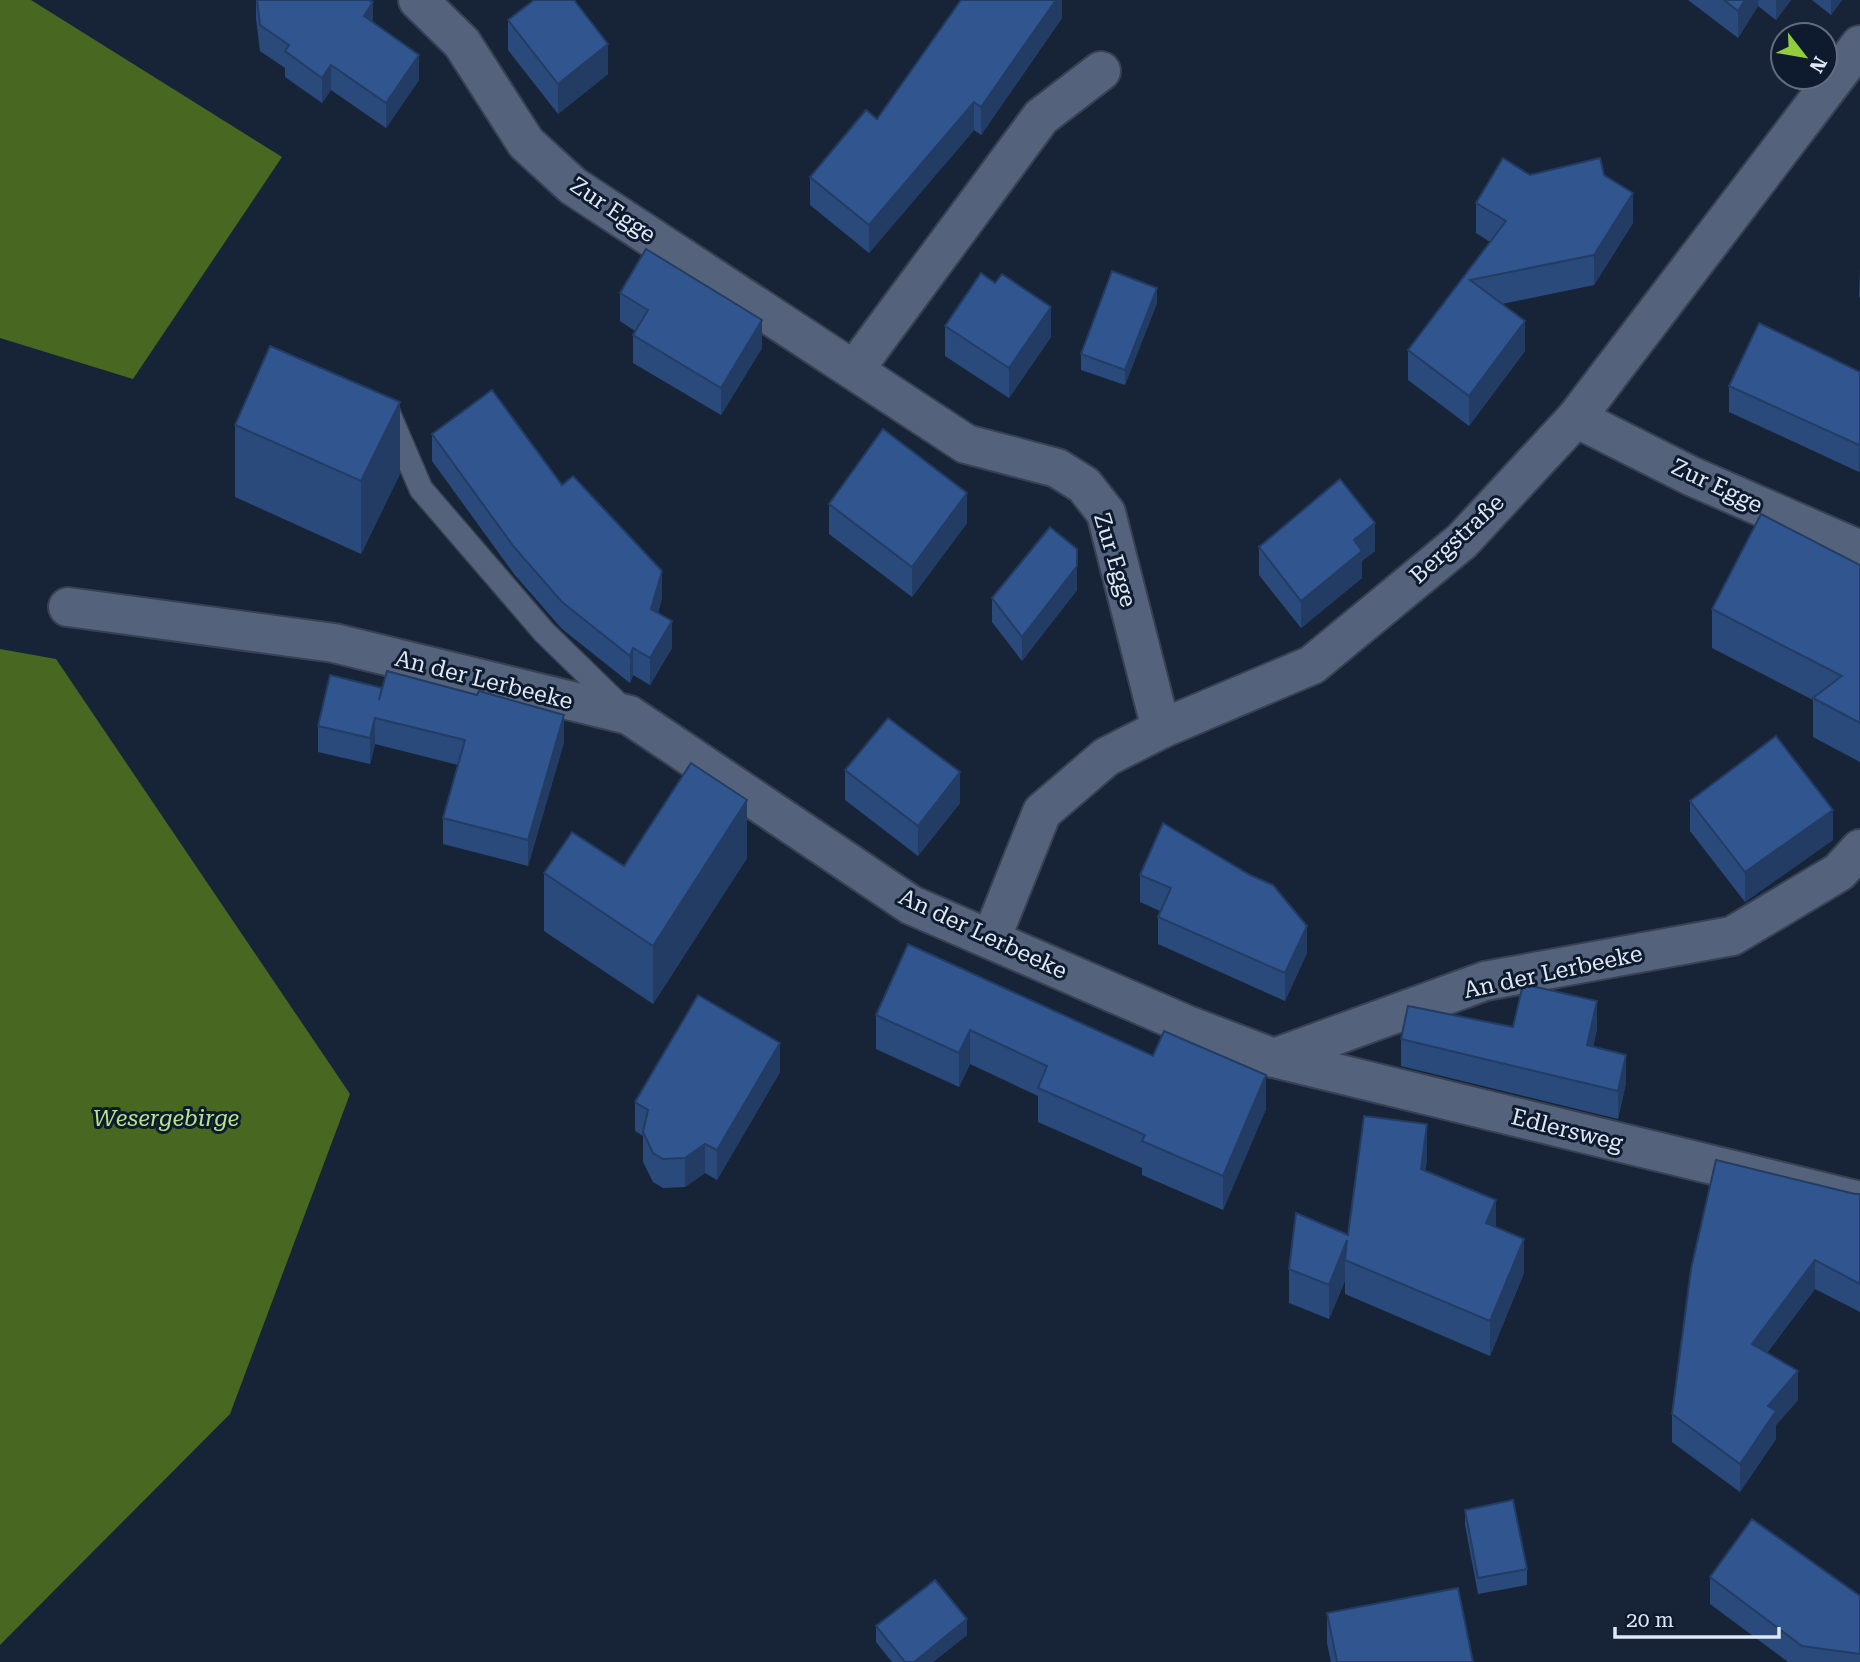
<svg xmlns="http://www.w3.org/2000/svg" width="1860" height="1662" viewBox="0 0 1860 1662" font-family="'Roboto Serif',serif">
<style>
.forest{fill:#486721}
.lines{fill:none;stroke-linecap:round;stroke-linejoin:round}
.service-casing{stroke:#384153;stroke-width:26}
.minor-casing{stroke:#384153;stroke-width:42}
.service{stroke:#54637b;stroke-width:23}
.minor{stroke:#54637b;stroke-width:38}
.wall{fill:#2a4a7b}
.shaded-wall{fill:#223c64}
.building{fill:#31568f;stroke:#223c64;stroke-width:2}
.labels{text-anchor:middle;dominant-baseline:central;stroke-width:6;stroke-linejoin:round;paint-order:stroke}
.street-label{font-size:23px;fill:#dfe8f6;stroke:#0e1a2e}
.park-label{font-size:23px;font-style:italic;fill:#b8e686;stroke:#0e1a2e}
</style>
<rect width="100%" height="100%" fill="#172438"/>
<g class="forest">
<polygon points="0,0 31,0 282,157 133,379 0,338"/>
<polygon points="0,649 56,659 350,1094 230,1414 0,1645"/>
</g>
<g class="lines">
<defs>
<polyline id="service" points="388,412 421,489 544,632 622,708"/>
<g id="minor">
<polyline points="418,0 462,43 526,143 573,186 966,444 1057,468 1084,485 1106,513 1161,729"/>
<polyline points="854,370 1041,117 1101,71"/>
<polyline points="1576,418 1691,476 1860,550"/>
<polyline points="68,607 334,643 629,715 911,905 1187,1025 1274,1058 1860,1201"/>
<polyline points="991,939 1042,812 1106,757 1161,729 1312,665 1462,541 1576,418 1860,45"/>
<polyline points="1274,1058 1485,981 1732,936 1839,872 1860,849"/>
</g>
</defs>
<use href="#service" class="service-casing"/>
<use href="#minor" class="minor-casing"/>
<use href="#service" class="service"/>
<use href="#minor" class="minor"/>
</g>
<g class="wall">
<polygon points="256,0 369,0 373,22 419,80 386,128 331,90 322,103 285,77 285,68 260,51 256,19"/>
<polygon points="1062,0 1062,18 981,135 974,130 869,253 810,205 810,177 877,119"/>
<polygon points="1688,0 1791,0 1776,20 1758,6 1738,38"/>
<polygon points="1812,0 1842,0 1831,15"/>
<polygon points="508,20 608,74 558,114 508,50"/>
<polygon points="1530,175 1604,175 1633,223 1594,285 1502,304 1525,351 1469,426 1408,380 1408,350 1490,242 1476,233 1476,203"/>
<polygon points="1860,267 1860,298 1859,297"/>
<polygon points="620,293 762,348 721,415 633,363 633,335 635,331 620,321"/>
<polygon points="1157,303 1125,385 1081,370 1081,354"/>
<polygon points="945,326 1051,337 1009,398 945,356"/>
<polygon points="1860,372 1860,470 1859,472 1729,412 1729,386"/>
<polygon points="235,425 400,474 361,554 235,497"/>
<polygon points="432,434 562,485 662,598 658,613 672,648 650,685 633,675 630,683 562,629 514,574 432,461"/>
<polygon points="829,504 967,523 912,597 829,534"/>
<polygon points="1259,547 1375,551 1362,561 1362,578 1301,628 1259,575"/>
<polygon points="1860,565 1860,762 1813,737 1813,700 1712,648 1712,609"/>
<polygon points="1077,590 1022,661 992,622 992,598"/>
<polygon points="330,675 564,742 528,866 443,844 443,818 458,765 375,744 370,764 318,752 318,726"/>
<polygon points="845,770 960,803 918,856 845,800"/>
<polygon points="1690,801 1833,840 1745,902 1690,831"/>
<polygon points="747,858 653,1004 544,931 544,873"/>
<polygon points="1140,875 1250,875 1307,953 1285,1001 1158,944 1158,917 1160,911 1140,902"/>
<polygon points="908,944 1266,1109 1223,1210 1142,1175 1142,1168 1038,1122 1038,1096 970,1064 959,1087 876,1049 876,1015"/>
<polygon points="1513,1027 1597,1029 1593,1047 1626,1083 1618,1119 1401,1066 1401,1039"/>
<polygon points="780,1072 717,1180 705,1173 685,1187 663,1188 653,1182 643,1162 643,1136 635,1131 635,1102"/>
<polygon points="1427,1159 1425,1171 1496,1227 1524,1273 1490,1356 1345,1294 1345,1281 1329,1319 1289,1303 1289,1269 1348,1235"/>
<polygon points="1855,1194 1860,1194 1860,1312 1815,1289 1767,1353 1798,1400 1776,1425 1776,1439 1740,1492 1672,1442 1672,1414"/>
<polygon points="1465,1510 1527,1569 1527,1585 1478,1594 1465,1525"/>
<polygon points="1710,1577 1860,1596 1860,1662 1788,1662 1710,1604"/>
<polygon points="1327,1613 1473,1662 1331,1662 1327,1643"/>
<polygon points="876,1626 967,1635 933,1662 892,1662 876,1642"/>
</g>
<g class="shaded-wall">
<polygon points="1056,0 1062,0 1062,18 981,135 981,107"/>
<polygon points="1745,0 1758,0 1758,6 1738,38 1738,11"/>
<polygon points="1776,0 1791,0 1776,20"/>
<polygon points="1831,0 1842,0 1831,15"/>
<polygon points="373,2 373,28 364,16"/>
<polygon points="608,44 608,74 558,114 558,84"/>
<polygon points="419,55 419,80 386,128 386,103"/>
<polygon points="331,65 331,90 322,103 322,78"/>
<polygon points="974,102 974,130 869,253 869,225"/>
<polygon points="1633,193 1633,223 1594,285 1594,255"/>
<polygon points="1157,288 1157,303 1125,385 1125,370"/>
<polygon points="1051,307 1051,337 1009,398 1009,368"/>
<polygon points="762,320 762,348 721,415 721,388"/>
<polygon points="1525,321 1525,351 1469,426 1469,396"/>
<polygon points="400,402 400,474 361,554 361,481"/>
<polygon points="1860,443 1860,470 1859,472 1859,445"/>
<polygon points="967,493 967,523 912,597 912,567"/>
<polygon points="1375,523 1375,551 1362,561 1362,578 1301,628 1301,601 1354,540"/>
<polygon points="1077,566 1077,590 1022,661 1022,637"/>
<polygon points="662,571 662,598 651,636 651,609"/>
<polygon points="672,621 672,648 650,685 650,658"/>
<polygon points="633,648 633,675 630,683 630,656"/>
<polygon points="564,715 564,742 528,866 528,840"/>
<polygon points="375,718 375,744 370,764 370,738"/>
<polygon points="960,772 960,803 918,856 918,826"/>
<polygon points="747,800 747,858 653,1004 653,946"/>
<polygon points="1833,810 1833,840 1745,902 1745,872"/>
<polygon points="1307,926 1307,953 1285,1001 1285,973"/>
<polygon points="1597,1001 1597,1029 1587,1073 1587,1045"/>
<polygon points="970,1030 970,1064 959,1087 959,1053"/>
<polygon points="780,1043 780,1072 717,1180 717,1150"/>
<polygon points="1626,1055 1626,1083 1618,1119 1618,1091"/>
<polygon points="1266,1075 1266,1109 1223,1210 1223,1176"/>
<polygon points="1427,1124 1427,1159 1421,1203 1421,1169"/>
<polygon points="705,1144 705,1173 685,1187 685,1158"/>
<polygon points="1496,1200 1496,1235 1486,1223"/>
<polygon points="1524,1239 1524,1273 1490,1356 1490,1321"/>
<polygon points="1347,1240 1345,1260 1345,1281 1329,1319 1329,1285"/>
<polygon points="1815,1260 1815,1289 1752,1372 1752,1344"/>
<polygon points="1798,1371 1798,1400 1776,1425 1776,1439 1740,1492 1740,1464 1768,1406"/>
<polygon points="967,1619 967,1635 933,1662 914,1662"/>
</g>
<g class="building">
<polygon points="257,0 369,0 373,2 364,16 419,55 386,103 331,65 322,78 285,51 289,45 260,25"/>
<polygon points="534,0 574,0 608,44 558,84 508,20"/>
<polygon points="961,0 1056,0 981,107 974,102 869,225 810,177 866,110 877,119"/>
<polygon points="1724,0 1745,0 1738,11"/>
<polygon points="1503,158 1530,175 1600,158 1604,175 1633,193 1594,255 1470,280 1525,321 1469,396 1408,350 1506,221 1476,203"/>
<polygon points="646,249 762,320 721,388 633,335 648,310 620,293"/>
<polygon points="1112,271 1157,288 1125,370 1081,354"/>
<polygon points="981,273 995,283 1002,274 1051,307 1009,368 945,326"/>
<polygon points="1759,323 1860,372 1860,443 1859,445 1729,386"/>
<polygon points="270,346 400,402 361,481 235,425"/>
<polygon points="492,390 562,485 573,476 662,571 651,609 672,621 650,658 633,648 630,656 562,602 514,547 432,434"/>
<polygon points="883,429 967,493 912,567 829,504"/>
<polygon points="1340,479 1375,523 1354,540 1362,551 1301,601 1259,547"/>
<polygon points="1761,514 1860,565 1860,723 1813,698 1842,676 1712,609"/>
<polygon points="1050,527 1077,549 1077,566 1022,637 992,598"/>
<polygon points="387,671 477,695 479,691 564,715 528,840 443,818 465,740 375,718 370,738 318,726 330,675 382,688 379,700"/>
<polygon points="888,718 960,772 918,826 845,770"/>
<polygon points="1776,736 1833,810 1745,872 1690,801"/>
<polygon points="691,763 747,800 653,946 544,873 572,832 624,866"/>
<polygon points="1163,823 1250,875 1273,885 1307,926 1285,973 1158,917 1171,888 1140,875"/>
<polygon points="908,944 1153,1056 1164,1031 1266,1075 1223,1176 1142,1141 1145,1135 1038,1088 1047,1066 970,1030 959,1053 876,1015"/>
<polygon points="1523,984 1597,1001 1587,1045 1626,1055 1618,1091 1401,1039 1408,1006 1513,1027"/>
<polygon points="698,995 780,1043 717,1150 705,1144 685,1158 663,1159 653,1153 643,1132 648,1110 635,1102"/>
<polygon points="1364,1116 1427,1124 1421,1169 1496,1200 1486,1223 1524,1239 1490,1321 1345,1260 1347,1240 1329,1285 1289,1269 1296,1213 1348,1235"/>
<polygon points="1716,1160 1855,1194 1860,1194 1860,1284 1815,1260 1752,1344 1798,1371 1768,1406 1776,1411 1740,1464 1672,1414 1691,1269"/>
<polygon points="1513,1500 1527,1569 1478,1578 1465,1510"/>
<polygon points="1752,1519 1860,1596 1860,1654 1802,1646 1710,1577"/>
<polygon points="935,1580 967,1619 914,1662 905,1662 876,1626"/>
<polygon points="1458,1588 1473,1662 1337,1662 1327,1613"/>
</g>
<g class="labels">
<g class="street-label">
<text transform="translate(613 210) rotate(34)">Zur Egge</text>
<text transform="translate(1717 486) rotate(25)">Zur Egge</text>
<text transform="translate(1457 539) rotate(-43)">Bergstraße</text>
<text transform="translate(1115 560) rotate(73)">Zur Egge</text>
<text transform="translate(484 680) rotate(14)">An der Lerbeeke</text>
<text transform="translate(983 934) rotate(25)">An der Lerbeeke</text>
<text transform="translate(1553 972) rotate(-12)">An der Lerbeeke</text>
<text transform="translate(1567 1130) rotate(14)">Edlersweg</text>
</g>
<g class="park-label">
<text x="166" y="1118">Wesergebirge</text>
</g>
</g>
<g transform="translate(1804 56) rotate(121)"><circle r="33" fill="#0e1a2e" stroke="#626c7e" stroke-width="2"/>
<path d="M0-5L12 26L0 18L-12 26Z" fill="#91cd3f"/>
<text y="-10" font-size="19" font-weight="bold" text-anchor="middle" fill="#dfe8f6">N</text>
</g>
<path d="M1615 1627v10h164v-10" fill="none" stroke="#dfe8f6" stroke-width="3.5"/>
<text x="1626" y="1627" font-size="21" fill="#dfe8f6" stroke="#0e1a2e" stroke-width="5" paint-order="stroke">20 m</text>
</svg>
